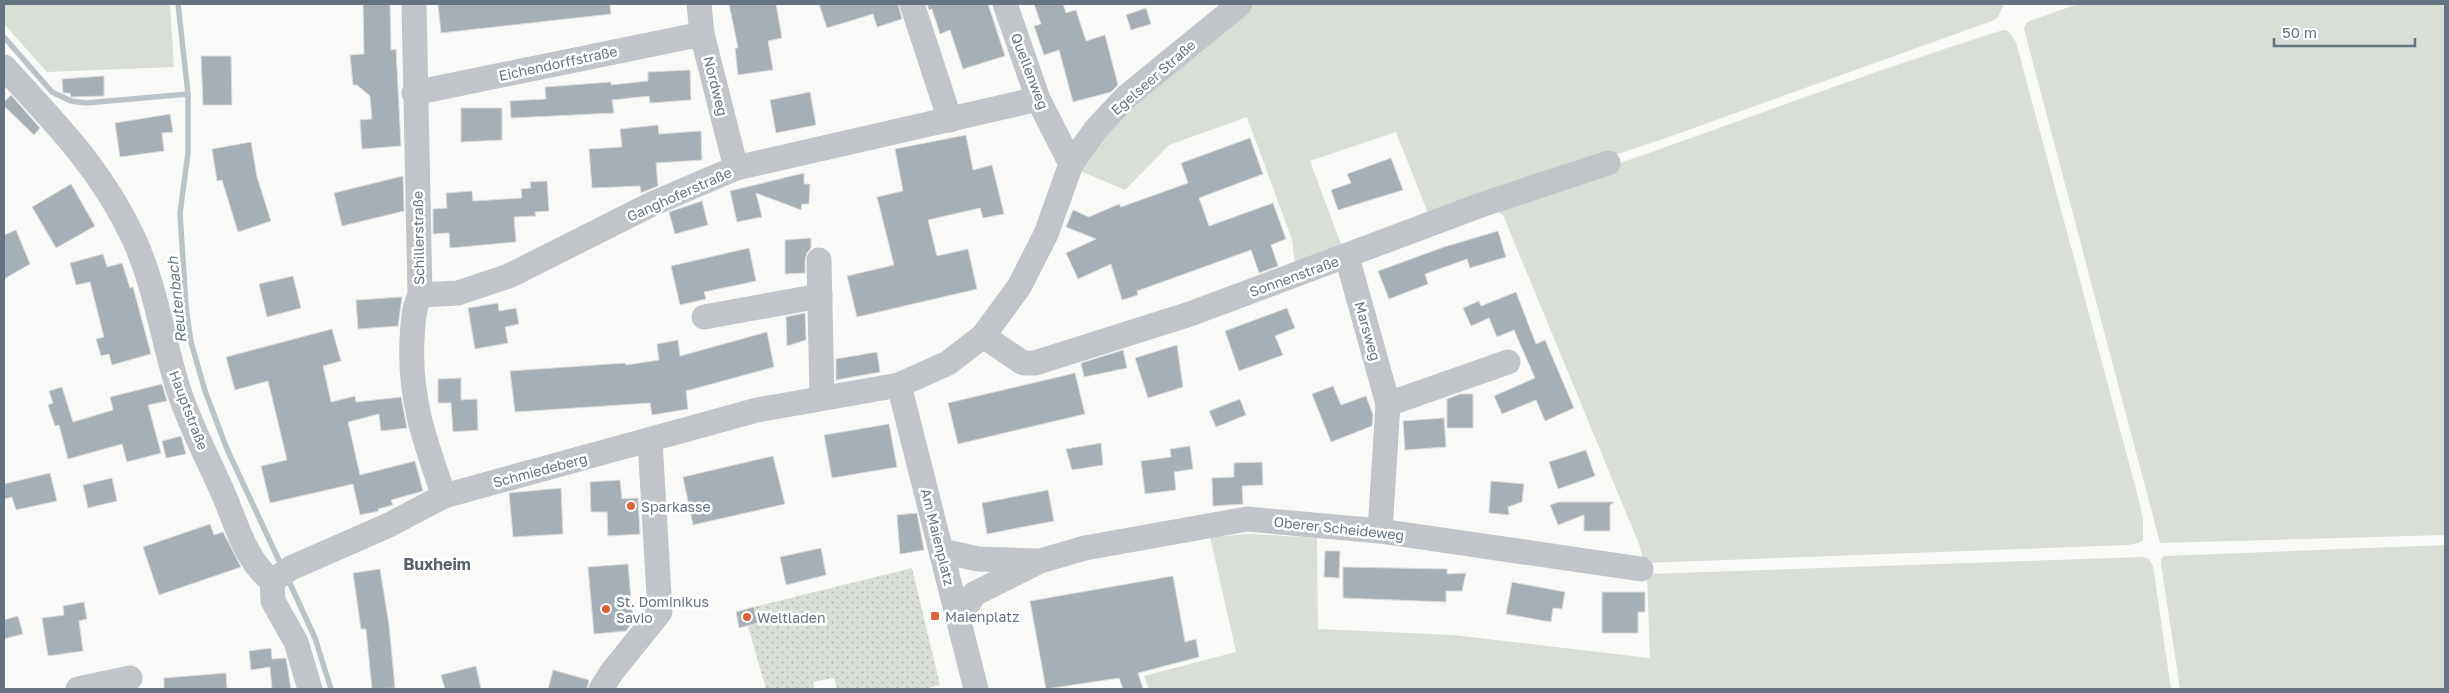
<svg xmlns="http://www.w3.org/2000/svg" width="2449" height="693" viewBox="0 0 2449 693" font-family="'Golos Text',sans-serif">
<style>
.grass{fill:#d9ded7}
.park{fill:url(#park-dots)}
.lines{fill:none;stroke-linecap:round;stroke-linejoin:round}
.stream{stroke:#bac4c8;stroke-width:5.5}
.building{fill:#a7afb6;stroke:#dbdbda}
.minor{stroke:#c1c5c9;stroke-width:25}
.poi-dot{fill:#d96338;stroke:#fff;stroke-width:2}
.labels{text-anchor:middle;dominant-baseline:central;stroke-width:5;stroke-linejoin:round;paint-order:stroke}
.street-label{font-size:14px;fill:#667481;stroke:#fff}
.poi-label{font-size:14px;fill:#667481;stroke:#fff;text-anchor:start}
.water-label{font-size:15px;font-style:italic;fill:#677981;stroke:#fff}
.quarter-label{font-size:16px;font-weight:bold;fill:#58636c;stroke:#fff}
</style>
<defs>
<pattern id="park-dots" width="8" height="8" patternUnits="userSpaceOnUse" patternTransform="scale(1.25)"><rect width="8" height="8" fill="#d9ded7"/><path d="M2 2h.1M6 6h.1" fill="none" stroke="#b4b9b4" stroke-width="1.8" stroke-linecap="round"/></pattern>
</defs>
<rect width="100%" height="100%" fill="#f9faf8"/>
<g class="grass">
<polygon points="4,4 170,4 174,67 47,72 4,24"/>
<polygon points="1255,4 2004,4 1998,17 1992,21 1666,138 1429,216 1396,132 1310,161 1342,247 1295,265 1292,240 1247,117 1169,145 1125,190 1078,170 1130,103"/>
<polygon points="2078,4 2445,4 2445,535 2160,543 2024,29 2026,23 2032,20"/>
<path d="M 2003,30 L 2008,31 L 2016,42 L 2137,493 L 2143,519 L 2143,540 L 2138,543 L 2128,545 L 1644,563 L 1639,544 L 1503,215 L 1491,207 C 1663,151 1831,84 2003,30 Z"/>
<polygon points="1252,534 1317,538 1318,629 1454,635 1650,658 1647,574 2143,557 2149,559 2153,566 2171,689 1149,689 1144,676 1236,652 1210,537"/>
<polygon points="2445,545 2445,689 2180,689 2161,564 2161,559 2164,556"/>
</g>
<polygon class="park" points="912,568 940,685 925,689 837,689 834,678 813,682 815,689 766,689 748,626 758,623 754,607"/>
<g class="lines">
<g class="stream">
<polyline points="178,4 188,94"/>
<polyline points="4,37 52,92 71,101 86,103 188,94 188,153 180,213 186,307 191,342 205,391 227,449 282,567"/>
<polyline points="287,577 315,638 331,689"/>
</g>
</g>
<g class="building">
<polygon points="363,4 390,4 391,50 396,49 401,146 362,149 360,120 372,119 370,96 357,85 353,85 350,55 364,54"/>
<polygon points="438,4 610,4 611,14 441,33"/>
<polygon points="729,4 776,4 782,38 768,41 773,70 738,75 735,48 738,48"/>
<polygon points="819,4 898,4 902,19 877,27 873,14 827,28"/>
<polygon points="927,4 988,4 1005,56 963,69 950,30 940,34 932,9 929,10"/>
<polygon points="1034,4 1063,4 1066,13 1076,10 1086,41 1105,35 1118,85 1111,92 1073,102 1059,50 1044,55 1034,26 1041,24"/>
<polygon points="1146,8 1151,24 1131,30 1126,15"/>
<polygon points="201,56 231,56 232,105 203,105"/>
<polygon points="690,70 691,100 650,103 649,96 612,100 614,113 511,118 510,101 546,99 545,87 611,82 611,85 648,81 648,72"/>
<polygon points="104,76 104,96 71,97 70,93 63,93 62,79"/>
<polygon points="810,92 816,125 776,133 770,100"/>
<polygon points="11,95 40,128 34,135 4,106 4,102"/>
<polygon points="461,108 502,108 502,140 461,142"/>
<polygon points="170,114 173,132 162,133 164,151 120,157 115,123"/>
<polygon points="658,125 659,134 701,131 702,160 656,163 658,186 641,193 640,186 592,188 589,149 622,147 620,129"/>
<polygon points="966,135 973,170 992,165 1004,214 983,218 980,208 928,220 937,256 968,249 977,289 857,317 847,276 894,265 877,197 903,191 895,149"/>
<polygon points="1250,138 1263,174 1199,198 1209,226 1273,203 1286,239 1271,245 1278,266 1259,273 1251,250 1137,291 1138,295 1122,300 1111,264 1078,279 1066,253 1096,239 1066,227 1073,210 1089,217 1119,204 1121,207 1188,183 1181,163"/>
<polygon points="251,142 257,177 271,221 238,232 222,180 217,181 212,149"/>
<polygon points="1391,158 1403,190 1338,210 1331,190 1351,183 1347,174"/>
<polygon points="804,173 804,184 810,184 809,204 802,204 801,210 756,193 762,217 737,222 730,191"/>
<polygon points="403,176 404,211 342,226 334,193"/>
<polygon points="547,181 549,211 535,212 536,216 514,217 516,242 450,248 449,233 433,234 433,209 447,208 446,193 472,191 473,201 522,198 521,189 531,188 530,182"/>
<polygon points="71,184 95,226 56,248 32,207"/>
<polygon points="702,201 708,225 675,234 669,212"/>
<polygon points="16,230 30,264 4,279 4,235"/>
<polygon points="1498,231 1506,257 1470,268 1467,259 1425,274 1428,284 1389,299 1378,271 1444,247"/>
<polygon points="811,238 811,248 807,253 805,260 805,273 785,274 785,240"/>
<polygon points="749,248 756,281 704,292 706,299 680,305 671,266"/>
<polygon points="103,254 107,267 122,263 130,288 133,287 151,354 112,365 109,354 101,356 96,339 104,337 90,282 76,285 70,263"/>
<polygon points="293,276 301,308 267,317 259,284"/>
<polygon points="1516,292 1536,344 1545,340 1574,408 1545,421 1536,400 1502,414 1494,396 1535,378 1514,330 1497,337 1489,318 1471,326 1463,308 1479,301 1481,306"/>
<polygon points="402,297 398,326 358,329 356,300"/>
<polygon points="498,303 499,311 516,308 519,324 505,327 508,343 475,349 468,308"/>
<polygon points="1287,308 1295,328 1275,336 1283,355 1239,371 1225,331"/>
<polygon points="805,313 806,340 787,346 786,317"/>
<polygon points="332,329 341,361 323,366 331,402 355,396 356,402 401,397 407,428 381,431 379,414 348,422 360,475 415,461 423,491 391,500 393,505 378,509 379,511 360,515 353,484 270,503 261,466 287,460 268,381 235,390 226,357"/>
<polygon points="767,332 774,367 686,391 688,409 652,415 650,403 515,412 510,371 625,363 626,365 659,360 657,344 678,340 680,356"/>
<polygon points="1177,345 1183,387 1148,398 1135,358"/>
<polygon points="1123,350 1127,368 1084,377 1081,363"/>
<polygon points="877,352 880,372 836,380 836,359"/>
<polygon points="1075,373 1085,414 958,444 948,403"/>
<polygon points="461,378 461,400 477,399 478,430 453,432 451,403 438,403 438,379"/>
<polygon points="162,384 167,401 148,405 161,453 127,462 122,444 68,459 59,425 55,426 48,405 53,403 49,391 62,387 73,422 113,410 110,397"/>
<polygon points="1333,386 1341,405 1366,396 1373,415 1372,426 1331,442 1312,394"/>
<polygon points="1460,394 1473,394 1473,428 1447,428 1447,399"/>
<polygon points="1240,399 1246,415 1216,427 1209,411"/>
<polygon points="1444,418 1446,447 1405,450 1403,421"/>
<polygon points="889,424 897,467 832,478 824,435"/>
<polygon points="181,436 186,454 166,458 162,441"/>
<polygon points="1101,443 1103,465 1072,470 1066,449"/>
<polygon points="1190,446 1193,469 1174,472 1176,490 1145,494 1141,461 1171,457 1170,449"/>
<polygon points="1586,450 1595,476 1558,489 1549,462"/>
<polygon points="773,456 785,504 693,525 683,477"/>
<polygon points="1262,462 1263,485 1242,486 1243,504 1213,506 1212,478 1234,477 1234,463"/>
<polygon points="50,473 57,501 16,510 12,497 4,499 4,484"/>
<polygon points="112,478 117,501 88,508 83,485"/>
<polygon points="620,480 622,499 638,498 640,534 608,536 607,512 591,512 590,482"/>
<polygon points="1491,481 1524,484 1522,502 1508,507 1509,515 1489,513"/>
<polygon points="561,488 563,534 513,537 509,493"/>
<polygon points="1048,490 1054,521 987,534 982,503"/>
<polygon points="1559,502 1614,502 1610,505 1610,531 1584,531 1584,515 1558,525 1550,505"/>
<polygon points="917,513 924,550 900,554 897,515"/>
<polygon points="210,524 214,535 223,532 241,567 159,595 143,547"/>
<polygon points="821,548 826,575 786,585 780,557"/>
<polygon points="1325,551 1340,551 1339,578 1324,577"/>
<polygon points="628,564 633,622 626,631 594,634 588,567"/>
<polygon points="1343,567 1447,569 1447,574 1466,573 1462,591 1446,591 1446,602 1343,598"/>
<polygon points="380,569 389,625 395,688 372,689 366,629 361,629 353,573"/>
<polygon points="1173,576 1185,642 1196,639 1199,657 1138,673 1143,689 1123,689 1119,678 1046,689 1030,601"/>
<polygon points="1512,582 1565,592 1562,609 1553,608 1551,622 1506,614"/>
<polygon points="1602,592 1645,592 1645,612 1638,612 1638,633 1602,633"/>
<polygon points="84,602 87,619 79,621 83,651 48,656 42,618 64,615 63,606"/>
<polygon points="754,607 758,623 739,628 736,612"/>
<polygon points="18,616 23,634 4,639 4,620"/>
<polygon points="271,648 272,659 286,658 291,689 272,689 270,667 251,670 249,651"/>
<polygon points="476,666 481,689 445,689 441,675"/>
<polygon points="553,670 589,680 587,689 548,689"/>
<polygon points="226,673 227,689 164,689 164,678"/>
</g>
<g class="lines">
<g class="minor">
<path d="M 414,4 L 420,295 C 413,310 413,324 412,340 C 409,398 425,442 444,496"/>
<polyline points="699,4 702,34 736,168"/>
<polyline points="912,4 950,120"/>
<polyline points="1005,4 1038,99 1071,164"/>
<path d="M 4,67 C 55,123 100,167 133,237 C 155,284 162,336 177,385 C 189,425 210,462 226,500 C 237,527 247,562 272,581"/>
<polyline points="414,93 702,34"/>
<polyline points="1347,257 1388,404 1380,531"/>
<polyline points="819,260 822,397"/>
<polyline points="420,295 458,293 509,276 652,204 736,168 1038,99"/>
<polyline points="704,317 820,296"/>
<polyline points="983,336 1023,363 1035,363 1190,314 1481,205 1608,163"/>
<polyline points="899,385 976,689"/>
<polyline points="1388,404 1508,362"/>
<polyline points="942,551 978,559 1036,561"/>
<polyline points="272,581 291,568 389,525 444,496 757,410 899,385 948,363 983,336 1019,287 1046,234 1071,164 1096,129 1126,97 1240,4"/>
<polyline points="272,581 273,601 296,642 310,689"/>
<polyline points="959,620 974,594 1040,561 1085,548 1247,519 1380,531 1641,569"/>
<polyline points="78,689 130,678"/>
<polyline points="601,689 611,673 660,612 650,441"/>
</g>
</g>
<g class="poi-dot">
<circle cx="631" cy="506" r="5"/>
<circle cx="606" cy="609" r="5"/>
<rect x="930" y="611" width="10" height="10" rx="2.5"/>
<circle cx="747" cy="617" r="5"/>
</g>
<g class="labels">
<g class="street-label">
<text transform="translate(558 63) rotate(-12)">Eichendorffstraße</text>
<text transform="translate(1030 71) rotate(69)">Quellenweg</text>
<text transform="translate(1153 77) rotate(-41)">Egelseer Straße</text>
<text transform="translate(716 86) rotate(76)">Nordweg</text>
<text transform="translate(679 194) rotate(-24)">Ganghoferstraße</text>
<text transform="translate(418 238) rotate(-91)">Schillerstraße</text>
<text transform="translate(1294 276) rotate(-20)">Sonnenstraße</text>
<text transform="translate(1368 331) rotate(74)">Marsweg</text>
<text transform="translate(189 410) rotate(69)">Hauptstraße</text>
<text transform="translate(540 470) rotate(-15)">Schmiedeberg</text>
<text transform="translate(1339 528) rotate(6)">Oberer Scheideweg</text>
<text transform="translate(938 537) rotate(76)">Am Maienplatz</text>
</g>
<g class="poi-label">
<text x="641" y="506">Sparkasse</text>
<text x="616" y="601">St. Dominikus<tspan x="616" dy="16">Savio</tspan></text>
<text x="945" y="616">Maienplatz</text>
<text x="757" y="617">Weltladen</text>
</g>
<g class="water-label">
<text transform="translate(176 300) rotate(-96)">Reutenbach</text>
</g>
<g class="quarter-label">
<text x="437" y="564">Buxheim</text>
</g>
</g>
<rect width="2449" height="693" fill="none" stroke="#667481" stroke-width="10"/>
<path d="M2274 38v8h141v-8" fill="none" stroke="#667481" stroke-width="2.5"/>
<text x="2282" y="38" font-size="15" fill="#667481" stroke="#ffffff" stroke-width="4" paint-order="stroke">50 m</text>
</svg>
